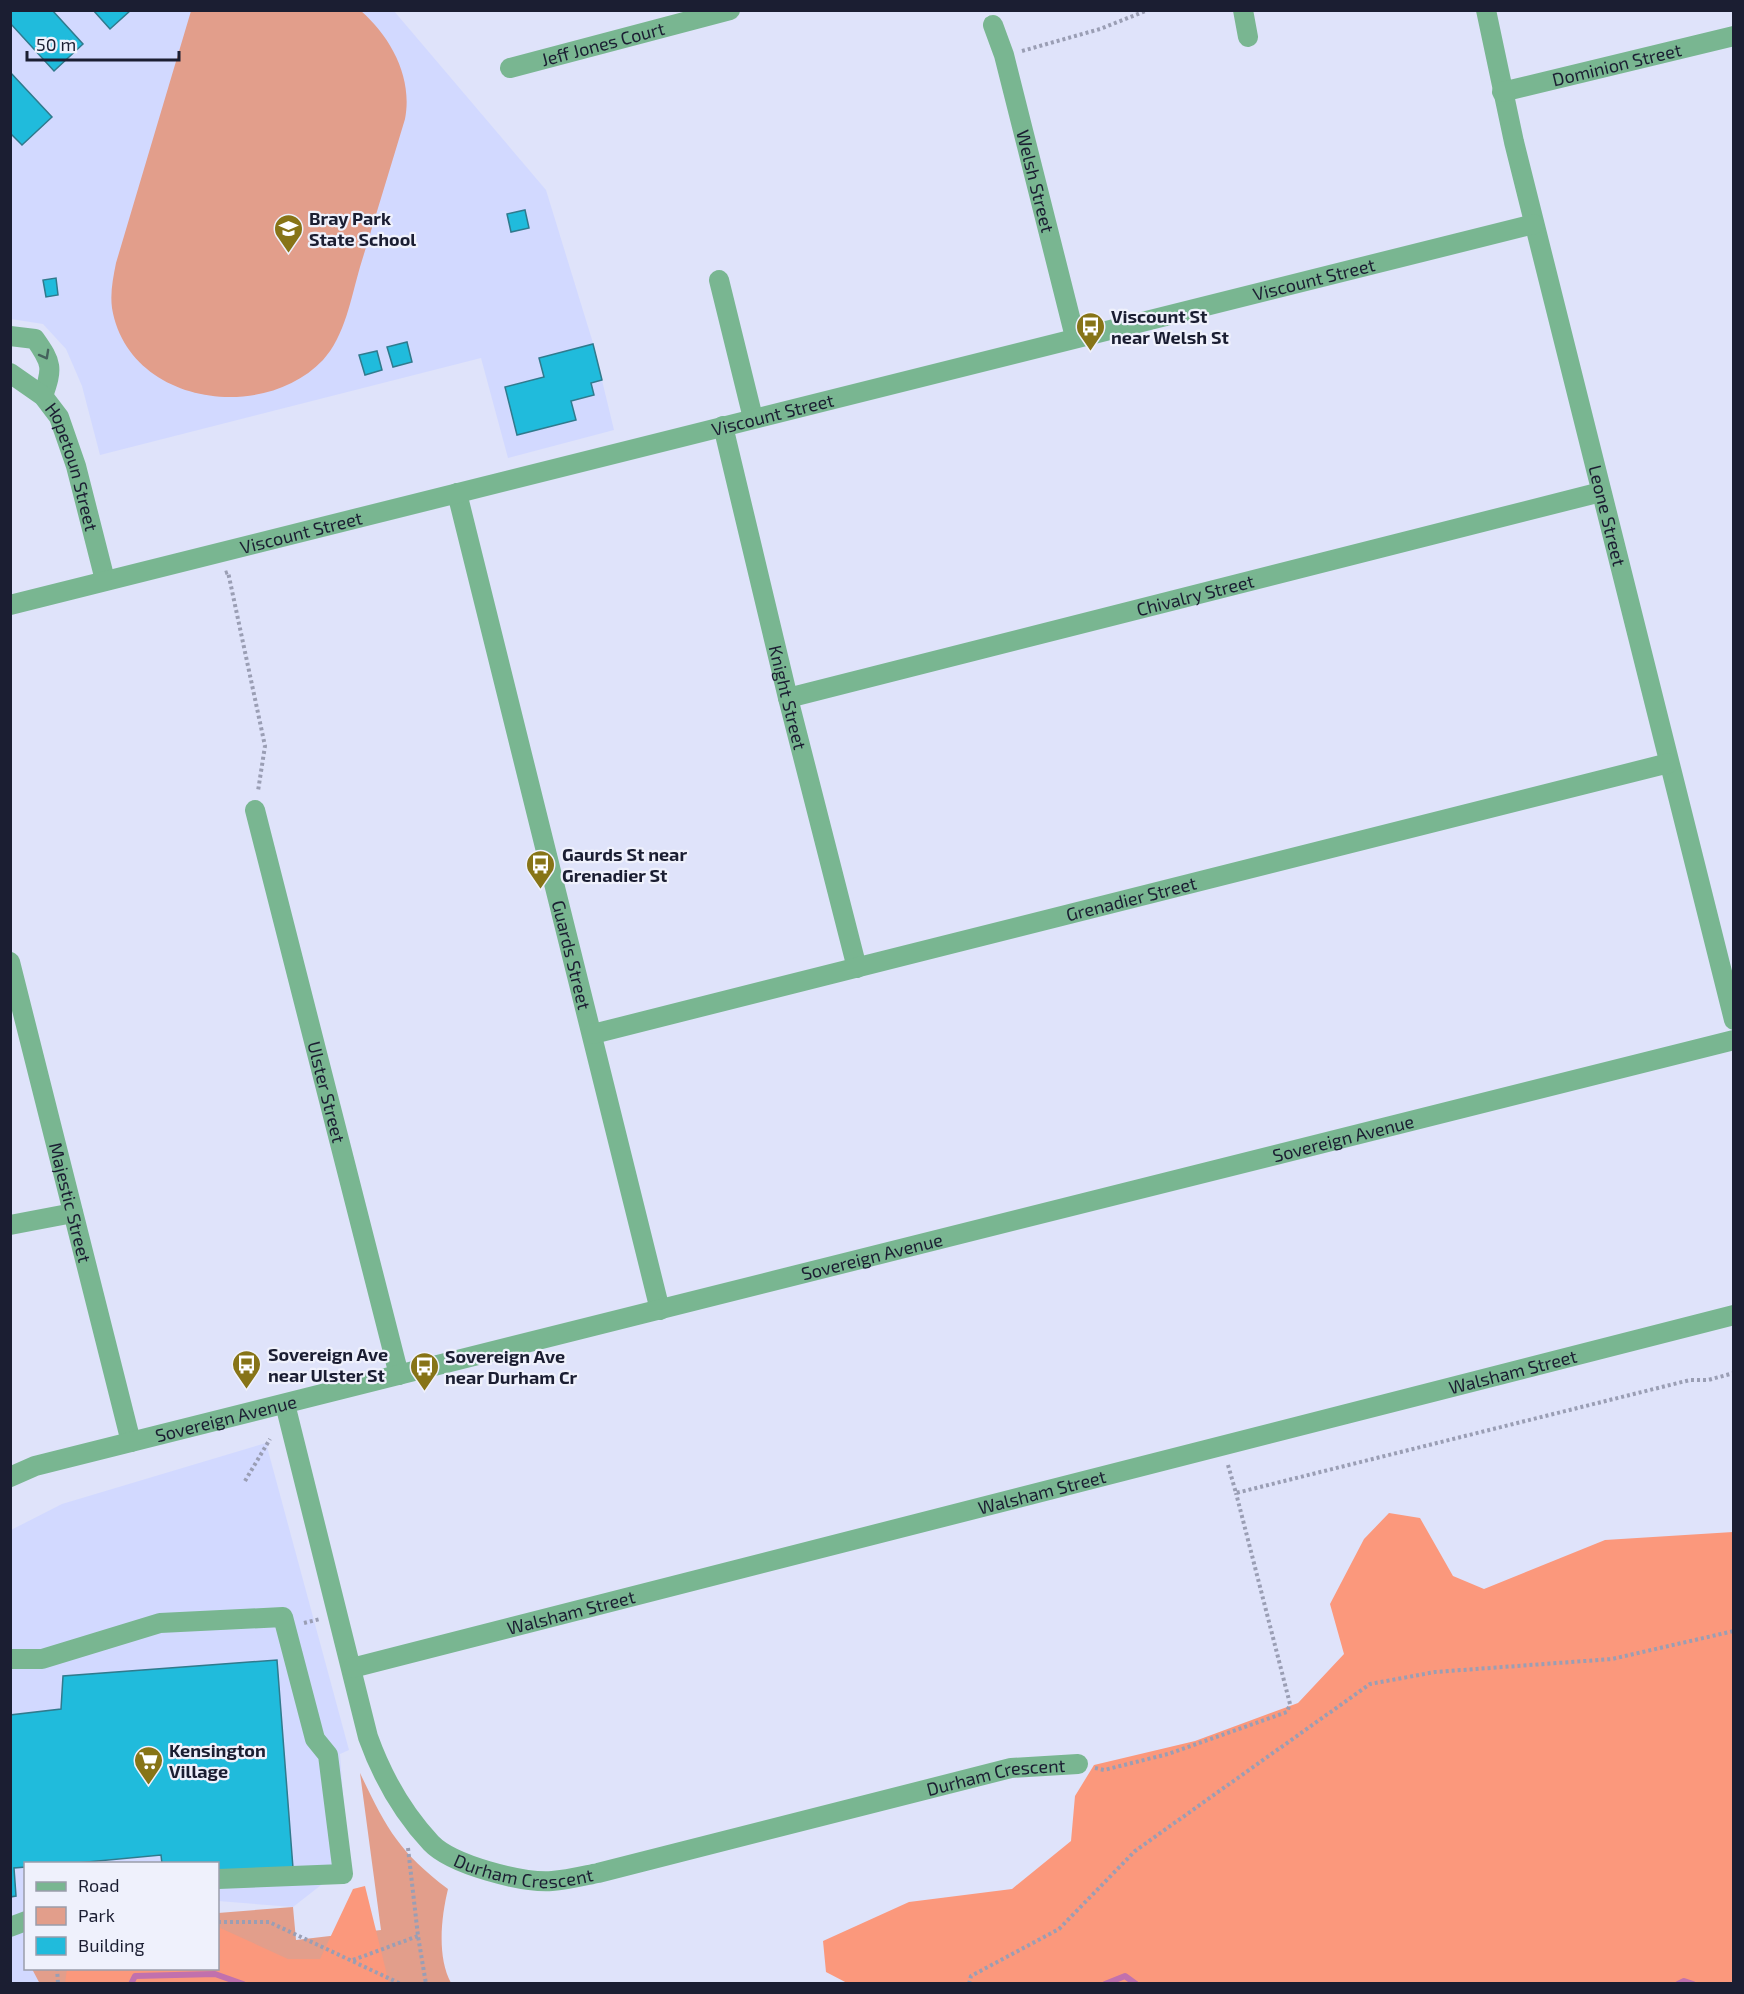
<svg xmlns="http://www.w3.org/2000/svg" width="1744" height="1994" viewBox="0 0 1744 1994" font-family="'Exo 2',sans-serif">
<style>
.built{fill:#d2d9ff}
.green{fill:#e29e8b}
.forest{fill:#fb987c}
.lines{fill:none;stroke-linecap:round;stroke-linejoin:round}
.stream{stroke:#c171ad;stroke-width:6}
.building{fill:#20bbdc;stroke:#307a8d;stroke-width:1.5}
.path{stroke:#9a9eb4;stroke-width:4;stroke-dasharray:3 3;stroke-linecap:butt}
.minor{stroke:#79b691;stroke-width:20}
.oneway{stroke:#45625d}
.labels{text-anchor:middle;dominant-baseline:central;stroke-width:4.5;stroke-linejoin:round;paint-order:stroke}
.street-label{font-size:18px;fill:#1b1e32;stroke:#eff1fc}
.poi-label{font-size:18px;font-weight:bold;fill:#1b1e32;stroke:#eff1fc;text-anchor:start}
</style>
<rect width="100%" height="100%" fill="#dfe3fa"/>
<g class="built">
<polygon points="11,11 394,11 546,190 593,343 614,430 508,458 481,358 100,455 82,386 66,349 43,324 11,319"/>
<polygon points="266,1443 349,1750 340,1754 348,1864 293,1907 218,1901 218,1864 26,1864 26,1968 32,1969 40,1983 11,1984 11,1530 62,1504"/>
</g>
<g class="green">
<path d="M 191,11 L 361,11 C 391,37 413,78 405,119 C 390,169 375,218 360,267 C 351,298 345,336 323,360 C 262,424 128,404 112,308 C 110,293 113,278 116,263 Z"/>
<path d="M 360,1773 C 386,1828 399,1852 448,1889 C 441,1918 437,1957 451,1983 L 40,1984 L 32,1969 L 218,1968 L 218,1913 L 293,1907 L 296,1940 L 381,1930 Z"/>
</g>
<g class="forest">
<polygon points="1389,1513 1420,1518 1453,1576 1484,1589 1605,1540 1733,1532 1733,1983 849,1984 826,1972 823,1941 909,1902 1012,1889 1071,1841 1075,1796 1094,1765 1195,1741 1298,1703 1344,1654 1330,1604 1364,1539"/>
<polygon points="365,1886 389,1983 65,1983 67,1969 218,1968 218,1927 288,1959 320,1959 353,1889"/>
</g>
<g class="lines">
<g class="stream">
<polyline points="131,1984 135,1976 215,1974 243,1984"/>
<polyline points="1105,1984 1125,1976 1136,1984"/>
<polyline points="1678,1984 1684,1981 1693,1984"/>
</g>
</g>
<g class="building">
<polygon points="10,10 52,10 83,44 54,71 10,23"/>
<polygon points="93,10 131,10 110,29"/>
<polygon points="10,72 52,117 22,145 10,133"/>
<polygon points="525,210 529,228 511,232 507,214"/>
<polygon points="56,278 58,295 46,297 43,280"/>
<polygon points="407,342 412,362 393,367 387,347"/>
<polygon points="593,344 602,380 591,383 594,395 571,401 576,420 517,435 505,387 544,377 539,358"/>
<polygon points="377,351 382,370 365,375 359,355"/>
<polygon points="277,1660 293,1868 218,1874 218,1864 162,1864 161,1855 66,1864 26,1864 26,1867 14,1868 16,1896 10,1897 10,1715 61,1709 63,1676"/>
</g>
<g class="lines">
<g class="path">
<polyline points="1022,51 1100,29 1148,10"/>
<polyline points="225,573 228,572 265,746 258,791"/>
<polyline points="1228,1465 1236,1493 1690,1380 1708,1380 1734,1373"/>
<polyline points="245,1481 270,1439"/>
<polyline points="304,1623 320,1619"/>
<polyline points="1095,1768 1104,1770 1168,1754 1287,1712 1290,1704 1236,1493"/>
<polyline points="408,1848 418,1936 426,1984"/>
<polyline points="218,1922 269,1922 401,1984"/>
<polyline points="353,1960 418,1936"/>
<polyline points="57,1968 58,1984"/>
<polyline points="969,1984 971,1976 1059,1929 1135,1851 1370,1684 1435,1672 1612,1659 1734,1631"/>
</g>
<g class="minor">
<polyline points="1243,10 1248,37"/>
<path id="s1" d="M 1486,10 L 1514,142 L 1734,1020"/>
<path id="s2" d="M 993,25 L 1004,55 L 1075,337"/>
<path id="s3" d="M 510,68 L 730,10"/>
<path id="s4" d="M 1502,92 L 1734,36"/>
<polyline points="719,280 753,418"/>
<path d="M 10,336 L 35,339 C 52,363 53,368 43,396"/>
<path id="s5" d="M 10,373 L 43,396 L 59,417 L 76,466 L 105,580"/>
<path id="s6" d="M 723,426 L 788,698 L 857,968"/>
<path id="s7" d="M 457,493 L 660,1310"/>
<path id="s8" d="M 10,605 L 1534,224"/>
<path id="s9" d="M 788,698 L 1601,492"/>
<path id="s10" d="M 255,810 L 399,1375"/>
<path id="s11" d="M 10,962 L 131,1442"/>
<path id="s12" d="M 593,1034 L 1669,763"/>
<polyline points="10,1225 73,1213"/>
<path id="s13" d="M 285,1404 L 368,1737 C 382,1776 402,1812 431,1843 C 452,1865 522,1883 552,1881 C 567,1880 583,1876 598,1873 L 1011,1768 L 1078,1764"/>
<path id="s14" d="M 10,1477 L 35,1466 L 1734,1040"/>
<polyline points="10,1659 42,1659 160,1623 283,1617 315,1739 328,1755 343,1874 218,1879"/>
<path id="s15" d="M 352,1668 L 1734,1315"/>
<polyline points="10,1927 26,1921"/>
</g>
</g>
<defs><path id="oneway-chevron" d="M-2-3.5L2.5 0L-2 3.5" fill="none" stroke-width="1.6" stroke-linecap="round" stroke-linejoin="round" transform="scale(1.5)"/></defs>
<use class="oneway" href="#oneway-chevron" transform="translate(45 355) rotate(61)"/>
<defs>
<symbol id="school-pin" viewBox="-11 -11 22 30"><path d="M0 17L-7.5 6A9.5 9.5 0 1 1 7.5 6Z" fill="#877417" stroke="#eff1fc"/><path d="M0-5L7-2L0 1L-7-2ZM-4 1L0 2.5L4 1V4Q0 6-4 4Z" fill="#fff"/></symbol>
<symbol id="bus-pin" viewBox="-11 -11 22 30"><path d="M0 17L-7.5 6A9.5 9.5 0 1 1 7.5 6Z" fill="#877417" stroke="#eff1fc"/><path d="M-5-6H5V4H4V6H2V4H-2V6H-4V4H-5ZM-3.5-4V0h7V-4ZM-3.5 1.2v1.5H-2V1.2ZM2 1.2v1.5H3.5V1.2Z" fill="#fff"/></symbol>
<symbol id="supermarket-pin" viewBox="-11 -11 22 30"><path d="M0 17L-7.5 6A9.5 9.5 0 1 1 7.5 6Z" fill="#877417" stroke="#eff1fc"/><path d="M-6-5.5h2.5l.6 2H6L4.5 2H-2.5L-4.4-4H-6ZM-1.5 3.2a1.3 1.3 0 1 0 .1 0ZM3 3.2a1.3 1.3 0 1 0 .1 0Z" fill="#fff"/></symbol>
</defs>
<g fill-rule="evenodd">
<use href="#school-pin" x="272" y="212" width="33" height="45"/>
<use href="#bus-pin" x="1074" y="310" width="33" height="45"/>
<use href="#bus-pin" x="524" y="848" width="33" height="45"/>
<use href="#bus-pin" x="230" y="1348" width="33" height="45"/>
<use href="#bus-pin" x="408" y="1350" width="33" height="45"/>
<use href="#supermarket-pin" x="132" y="1744" width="33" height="45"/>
</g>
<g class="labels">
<g class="street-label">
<text stroke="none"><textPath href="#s3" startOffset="96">Jeff Jones Court</textPath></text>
<text stroke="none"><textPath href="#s4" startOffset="118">Dominion Street</textPath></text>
<text stroke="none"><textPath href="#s2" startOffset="162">Welsh Street</textPath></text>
<text stroke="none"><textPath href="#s8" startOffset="1344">Viscount Street</textPath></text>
<text stroke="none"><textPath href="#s8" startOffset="786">Viscount Street</textPath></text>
<text stroke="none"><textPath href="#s5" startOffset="118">Hopetoun Street</textPath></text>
<text stroke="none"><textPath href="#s1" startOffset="520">Leone Street</textPath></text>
<text stroke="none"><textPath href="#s8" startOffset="300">Viscount Street</textPath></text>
<text stroke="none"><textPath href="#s9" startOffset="420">Chivalry Street</textPath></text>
<text stroke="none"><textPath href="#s6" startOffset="279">Knight Street</textPath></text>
<text stroke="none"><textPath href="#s12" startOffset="555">Grenadier Street</textPath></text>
<text stroke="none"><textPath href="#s7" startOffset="476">Guards Street</textPath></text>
<text stroke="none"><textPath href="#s10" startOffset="291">Ulster Street</textPath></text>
<text stroke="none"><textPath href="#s14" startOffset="1376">Sovereign Avenue</textPath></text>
<text stroke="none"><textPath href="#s11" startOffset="248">Majestic Street</textPath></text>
<text stroke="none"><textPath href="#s14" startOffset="890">Sovereign Avenue</textPath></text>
<text stroke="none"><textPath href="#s15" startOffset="1198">Walsham Street</textPath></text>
<text stroke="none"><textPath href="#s14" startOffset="224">Sovereign Avenue</textPath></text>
<text stroke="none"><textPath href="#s15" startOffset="712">Walsham Street</textPath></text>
<text stroke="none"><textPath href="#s15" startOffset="226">Walsham Street</textPath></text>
<text stroke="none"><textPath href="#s13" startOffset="1053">Durham Crescent</textPath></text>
<text stroke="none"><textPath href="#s13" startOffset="567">Durham Crescent</textPath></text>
</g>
<g class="poi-label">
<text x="309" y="218">Bray Park<tspan x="309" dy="21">State School</tspan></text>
<text x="1111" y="316">Viscount St<tspan x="1111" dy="21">near Welsh St</tspan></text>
<text x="562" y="854">Gaurds St near<tspan x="562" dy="21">Grenadier St</tspan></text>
<text x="268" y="1354">Sovereign Ave<tspan x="268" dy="21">near Ulster St</tspan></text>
<text x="445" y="1356">Sovereign Ave<tspan x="445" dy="21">near Durham Cr</tspan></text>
<text x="169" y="1750">Kensington<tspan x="169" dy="21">Village</tspan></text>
</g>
</g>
<rect width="1744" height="1994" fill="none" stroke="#1b1e32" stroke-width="24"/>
<rect x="24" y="1862" width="195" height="108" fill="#eff1fc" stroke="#9a9dab" stroke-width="1.5"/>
<rect x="36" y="1882" width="30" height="9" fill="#79b691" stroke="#9a9dab" stroke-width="1.5"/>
<text x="78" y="1892" font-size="18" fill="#1b1e32">Road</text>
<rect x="36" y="1907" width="30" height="18" fill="#e29e8b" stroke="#9a9dab" stroke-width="1.5"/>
<text x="78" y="1922" font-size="18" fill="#1b1e32">Park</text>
<rect x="36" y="1937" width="30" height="18" fill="#20bbdc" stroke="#9a9dab" stroke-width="1.5"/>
<text x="78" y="1952" font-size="18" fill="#1b1e32">Building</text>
<path d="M27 51v9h152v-9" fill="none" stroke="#1b1e32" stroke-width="3"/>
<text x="36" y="51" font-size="18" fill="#1b1e32" stroke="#eff1fc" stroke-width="4.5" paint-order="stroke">50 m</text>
</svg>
